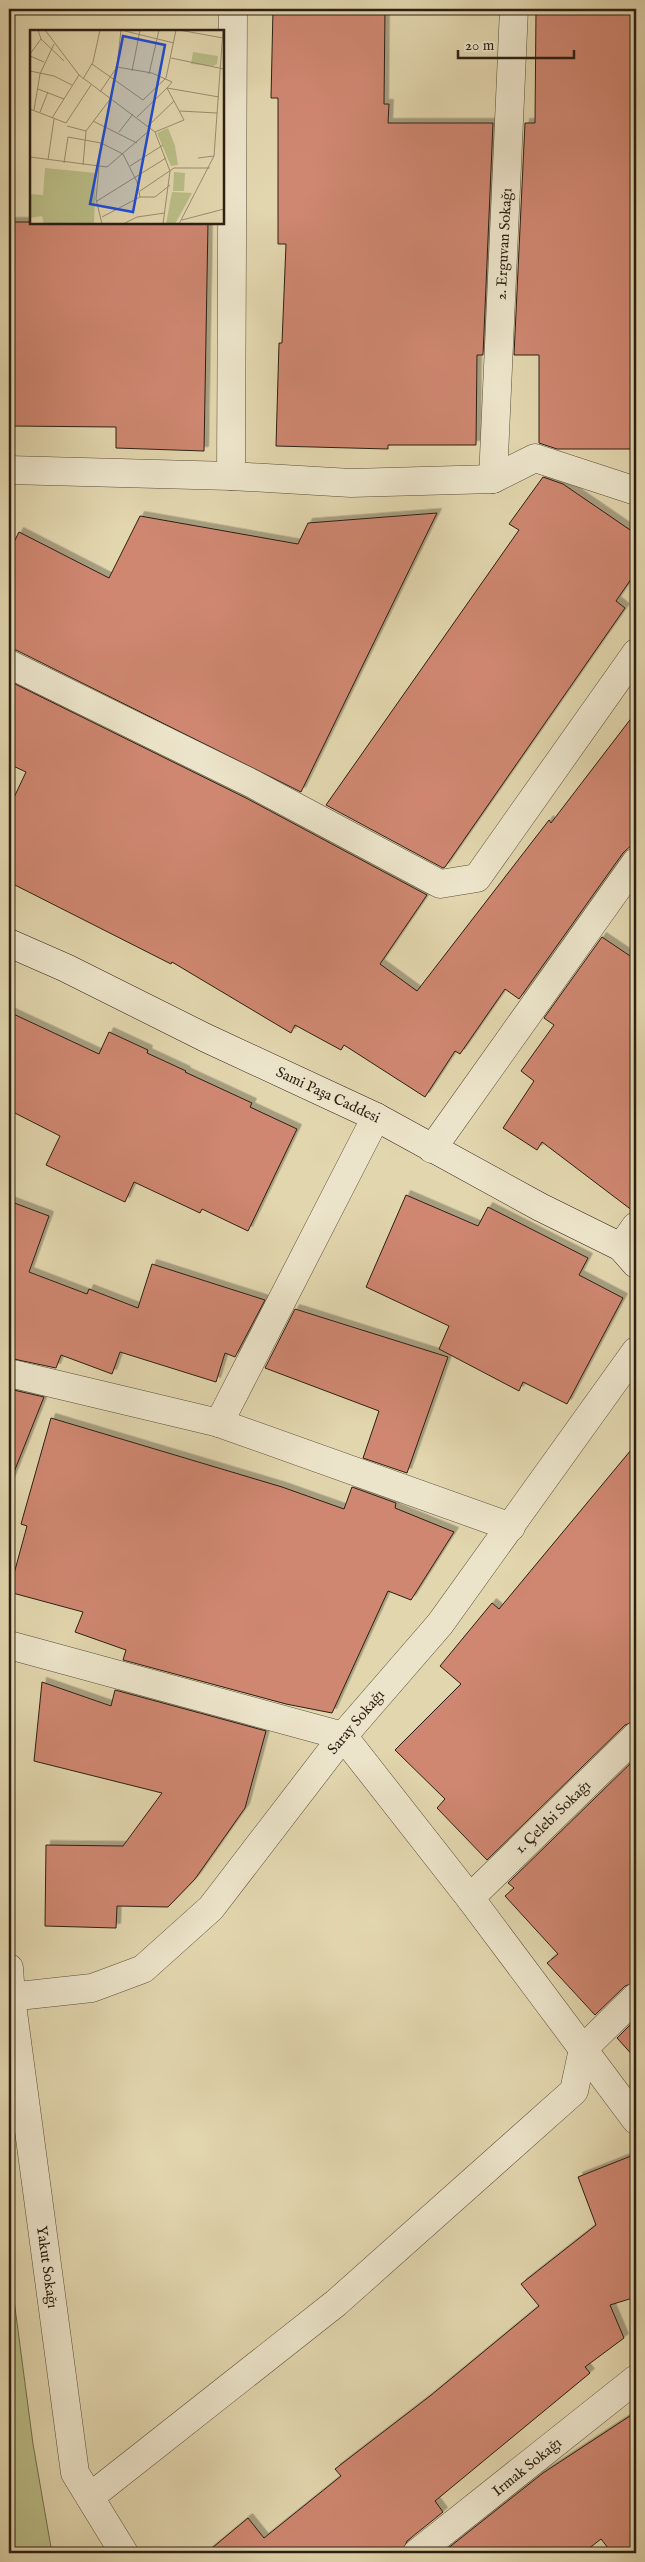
<svg xmlns="http://www.w3.org/2000/svg" width="645" height="2562" viewBox="0 0 645 2562" font-family="'IM FELL English',serif">
<style>
.green{fill:#b9bc86;stroke:#726e4c}
.building{fill:#cf8771;stroke:#2c1f12;filter:url(#shadow)}
.lines{fill:none;stroke-linecap:round;stroke-linejoin:round}
.street-casing{stroke:#5a4d39;stroke-width:29}
.secondary-casing{stroke:#2c1f12;stroke-width:29}
.street{stroke:#ece4ca;stroke-width:28}
.secondary{stroke:#ece4ca;stroke-width:28}
.labels{text-anchor:middle;dominant-baseline:central;stroke-width:5;stroke-linejoin:round;paint-order:stroke}
.street-label{font-size:15px;fill:#2c1f12;stroke:#ece4ca}
.inset-road{fill:none;stroke:#998d70;stroke-width:1}
.view{fill:#1d4ed8;fill-opacity:0.15;stroke:#1d4ed8;stroke-width:2.5}
.inset-edge{fill:none;stroke:#2c1f12;stroke-width:2.5}
</style>
<defs>
<filter id="shadow"><feDropShadow dx="4.5" dy="-4.5" stdDeviation="0" flood-color="#0004"/></filter>
</defs>
<rect width="100%" height="100%" fill="#e2d6ae"/>
<filter id="stains"><feTurbulence type="fractalNoise" baseFrequency=".004" numOctaves="4"/><feColorMatrix values="0 0 0 0 .2 0 0 0 0 .09 0 0 0 0 .02 0 0 0 .5 -.17"/></filter>
<radialGradient id="worn" r=".72"><stop offset=".6" stop-color="#630" stop-opacity="0"/><stop offset="1" stop-color="#630" stop-opacity=".3"/></radialGradient>
<polygon class="green" points="9,2262 33,2444 52,2553 9,2553"/>
<g class="building">
<polygon points="273,9 385,9 384,104 389,104 388,123 493,123 483,355 477,355 476,445 388,445 388,449 276,446 279,343 282,343 286,244 278,244 278,98 271,98"/>
<polygon points="536,9 636,9 636,449 557,449 539,443 539,355 514,355 525,123 535,123"/>
<polygon points="9,222 208,222 204,451 116,448 116,427 11,426"/>
<polygon points="543,477 563,484 636,534 636,572 616,601 625,608 445,867 443,868 326,805 519,530 509,524"/>
<polygon points="437,513 301,792 16,650 9,648 9,552 19,532 109,578 140,516 298,544 308,523"/>
<polygon points="9,681 246,798 427,895 380,964 417,991 549,820 551,823 636,712 636,841 623,853 519,999 505,989 460,1054 455,1051 425,1097 344,1045 341,1050 295,1025 291,1033 172,962 171,964 9,882 9,808 26,772 9,764"/>
<polygon points="602,937 636,960 636,1211 633,1211 542,1142 537,1150 503,1128 534,1081 521,1071 554,1025 544,1018"/>
<polygon points="9,1012 99,1054 109,1032 148,1050 147,1053 186,1071 185,1072 252,1103 250,1107 297,1129 248,1231 202,1209 200,1213 134,1182 125,1202 46,1165 60,1136 9,1110"/>
<polygon points="406,1195 478,1226 488,1207 588,1258 579,1275 623,1298 567,1404 523,1382 519,1391 439,1349 449,1326 366,1287"/>
<polygon points="9,1201 49,1216 29,1272 87,1294 89,1289 138,1308 152,1264 265,1300 235,1357 225,1353 216,1382 120,1352 112,1374 61,1355 56,1368 9,1358"/>
<polygon points="295,1309 448,1357 407,1473 363,1458 379,1411 265,1368"/>
<polygon points="9,1389 44,1397 10,1482 9,1481"/>
<polygon points="51,1418 282,1487 344,1509 352,1487 396,1503 395,1508 454,1532 411,1600 388,1591 332,1713 286,1704 123,1660 126,1650 75,1632 83,1612 9,1592 27,1526 21,1524"/>
<polygon points="636,1444 636,1721 625,1725 487,1860 437,1808 445,1799 395,1750 461,1684 440,1666 492,1603 499,1609"/>
<polygon points="42,1682 111,1706 115,1690 266,1731 245,1808 195,1879 168,1907 117,1906 116,1928 45,1926 46,1845 123,1846 162,1793 34,1761"/>
<polygon points="636,1758 636,1982 625,1986 595,2015 547,1963 558,1954 505,1896 514,1888 508,1883"/>
<polygon points="636,2019 636,2059 617,2038"/>
<polygon points="636,2154 636,2297 610,2305 624,2338 585,2367 590,2373 435,2501 443,2512 407,2541 402,2553 206,2553 248,2518 264,2538 341,2476 335,2469 430,2396 539,2306 521,2284 596,2225 578,2177"/>
<polygon points="636,2412 636,2553 612,2553 601,2539 583,2553 442,2553 543,2473"/>
</g>
<g class="lines">
<defs>
<g id="street">
<polyline points="9,470 231,476 351,483 493,479 535,458 636,491"/>
<polyline points="231,476 233,9"/>
<polyline points="493,479 514,9"/>
<polyline points="9,664 253,784 440,884 477,878 636,653"/>
<polyline points="432,1149 636,862"/>
<polyline points="621,1247 636,1226"/>
<polyline points="9,1373 219,1423 511,1527"/>
<polyline points="219,1423 376,1117"/>
<polyline points="9,1645 343,1736 470,1898 636,2120"/>
<polyline points="470,1898 636,1736"/>
<polyline points="9,1968 11,1997 75,2473 124,2553"/>
<polyline points="9,1997 92,1988 143,1969 211,1908 343,1736 440,1624 636,1351"/>
<polyline points="90,2497 336,2303 574,2091 583,2049 636,1997"/>
<polyline points="417,2553 636,2379"/>
</g>
<polyline id="secondary" points="9,943 66,968 206,1038 376,1117 540,1207 621,1247 636,1264"/>
</defs>
<use href="#street" class="street-casing"/>
<use href="#secondary" class="secondary-casing"/>
<use href="#street" class="street"/>
<use href="#secondary" class="secondary"/>
</g>
<g class="labels">
<g class="street-label">
<text transform="translate(504 244) rotate(-87)">2. Erguvan Sokağı</text>
<text transform="translate(328 1095) rotate(25)">Sami Paşa Caddesi</text>
<text transform="translate(356 1722) rotate(-50)">Saray Sokağı</text>
<text transform="translate(553 1817) rotate(-44)">1. Çelebi Sokağı</text>
<text transform="translate(47 2267) rotate(82)">Yakut Sokağı</text>
<text transform="translate(527 2467) rotate(-39)">Irmak Sokağı</text>
</g>
</g>
<g transform="translate(30 30)">
<rect width="194" height="194" fill="#e2d6ae"/>
<path d="M 163,22 L 188,26 L 187,34 L 183,36 L 161,34 ZM 138,98 L 145,116 L 148,135 L 141,136 L 127,103 ZM 15,138 L 66,143 L 64,194 L 14,194 L 12,186 L 0,188 L 0,164 L 13,165 ZM 144,142 L 155,143 L 154,161 L 143,161 ZM 142,162 L 162,163 L 145,194 L 136,194 Z" fill="#b9bc86"/>
<path class="inset-road" d="M 8,0 L 11,9 L 34,31M 15,0 L 49,45 L 125,102 L 140,141 L 133,194M 91,0 L 144,13M 149,0 L 193,8M 0,24 L 11,9M 0,26 L 14,32M 141,28 L 194,39M 62,34 L 113,70 L 136,48 L 146,0M 87,37 L 122,43 L 142,52 L 137,58 L 154,90 L 125,102M 0,41 L 24,46 L 42,55M 102,41 L 110,0M 119,44 L 129,0M 53,49 L 63,32 L 70,0M 8,59 L 34,69M 70,62 L 87,37 L 91,0M 0,79 L 36,93 L 61,55M 4,80 L 10,44 L 24,14M 150,81 L 187,83M 10,82 L 18,62M 107,87 L 137,58 L 189,67M 22,88 L 49,45M 63,91 L 107,113M 37,96 L 56,101M 118,96 L 144,71M 89,102 L 103,84M 71,114 L 66,169 L 72,194M 0,127 L 77,137 L 120,100M 168,128 L 184,126M 18,130 L 24,89M 34,133 L 38,107 L 71,113 L 93,124 L 107,152 L 110,167M 53,135 L 56,101 L 81,68M 100,136 L 133,115M 110,161 L 144,138 L 180,138M 67,171 L 136,128M 72,187 L 110,167 L 125,167 L 140,155M 152,190 L 194,179M 93,194 L 107,187 L 135,183M 149,194 L 184,126 L 193,0"/>
<path class="view" d="M 93,6 L 135,15 L 103,182 L 60,174 Z"/>
<rect width="194" height="194" class="inset-edge"/>
</g>
<rect width="645" height="2562" fill="none" stroke="#e2d6ae" stroke-width="30"/>
<rect x="10" y="10" width="625" height="2542" fill="none" stroke="#2c1f12" stroke-width="2.5"/>
<rect x="15" y="15" width="615" height="2532" fill="none" stroke="#2c1f12"/>
<path d="M458 50v8h116v-8" fill="none" stroke="#2c1f12" stroke-width="2.5"/>
<text x="465" y="50" font-size="15" fill="#2c1f12" stroke="#ece4ca" stroke-width="4" paint-order="stroke">20 m</text>
<rect width="100%" height="100%" filter="url(#stains)"/>
<rect width="100%" height="100%" fill="url(#worn)"/>
</svg>
